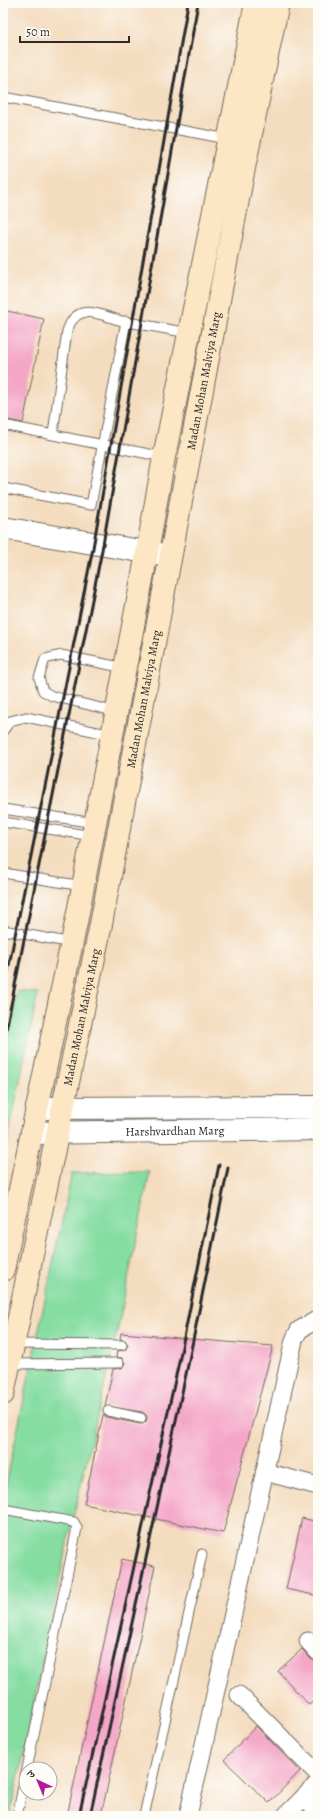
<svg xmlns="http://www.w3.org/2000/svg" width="321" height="1819" viewBox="0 0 321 1819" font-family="Alegreya,'Noto Serif Devanagari',serif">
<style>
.green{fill:#85dda2;stroke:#588466}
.building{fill:#f4a6c7}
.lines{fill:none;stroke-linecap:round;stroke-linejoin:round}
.service-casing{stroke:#71695e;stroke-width:11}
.minor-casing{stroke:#71695e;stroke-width:19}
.tertiary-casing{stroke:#71695e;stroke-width:24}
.secondary-casing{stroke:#71695e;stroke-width:24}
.service{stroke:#fff;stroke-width:9}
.minor{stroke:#fff;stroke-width:17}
.tertiary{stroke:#fff;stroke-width:22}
.secondary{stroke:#fce6c4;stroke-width:22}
.rail{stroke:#2b2b2b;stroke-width:3}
.labels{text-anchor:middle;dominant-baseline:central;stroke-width:3.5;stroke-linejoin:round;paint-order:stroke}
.street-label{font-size:12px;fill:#2b2b2b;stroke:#fdfcf7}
</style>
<rect width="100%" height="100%" fill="#fdfcf7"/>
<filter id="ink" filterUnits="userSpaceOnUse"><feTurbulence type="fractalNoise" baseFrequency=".025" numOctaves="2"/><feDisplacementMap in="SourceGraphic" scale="8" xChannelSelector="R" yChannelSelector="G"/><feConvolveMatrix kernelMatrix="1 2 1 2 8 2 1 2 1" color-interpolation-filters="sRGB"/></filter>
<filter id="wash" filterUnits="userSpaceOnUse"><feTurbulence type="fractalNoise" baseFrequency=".012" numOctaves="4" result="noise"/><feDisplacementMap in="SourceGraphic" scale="16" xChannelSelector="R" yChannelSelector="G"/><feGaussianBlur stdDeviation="0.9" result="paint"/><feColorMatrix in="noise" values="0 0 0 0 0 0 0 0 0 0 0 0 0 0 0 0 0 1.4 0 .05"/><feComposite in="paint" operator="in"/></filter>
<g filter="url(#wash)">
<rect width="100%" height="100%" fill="#f4dcbe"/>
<g class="green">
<polygon points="17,991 38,993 3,1163 3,1065"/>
<polygon points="150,1172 119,1323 66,1548 10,1816 3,1816 3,1498 72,1173"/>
</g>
<g id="blocks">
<g class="building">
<polygon points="3,310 44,319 23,423 3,419"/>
<polygon points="121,1333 273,1346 223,1533 84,1504 103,1415 107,1417 140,1424 143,1424 147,1420 147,1416 142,1412 105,1406 113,1369 122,1368 125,1363 122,1358 116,1357 117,1351 125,1350 128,1345 125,1340 120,1339"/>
<polygon points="302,1518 318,1522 318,1596 286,1589"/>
<polygon points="122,1559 155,1566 101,1816 67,1816"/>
<polygon points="302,1649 311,1659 318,1662 318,1697 309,1705 278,1671"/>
<polygon points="256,1726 300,1771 269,1803 224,1760"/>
</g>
</g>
</g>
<g filter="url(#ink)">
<use href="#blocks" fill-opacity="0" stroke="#71695e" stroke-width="1"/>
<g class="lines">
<defs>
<g id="service">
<polyline points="3,97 228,139"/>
<polyline points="3,425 164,457"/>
<path d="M 53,434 L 67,331 C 70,323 73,316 82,313 C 94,310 110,318 122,321 C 144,325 167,329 189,333"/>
<polyline points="3,488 91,505 126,321"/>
<polyline points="117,712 52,696 43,691 39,678 45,659 61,655 125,668"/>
<polyline points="3,731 10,721 26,717 112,735"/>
<polyline points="3,809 95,823"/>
<polyline points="3,822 93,836"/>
<polyline points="3,873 83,886"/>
<polyline points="3,930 72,943"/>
<polyline points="13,1344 122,1345"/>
<polyline points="9,1364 119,1363"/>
<polyline points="108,1411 141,1418"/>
<polyline points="3,1509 74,1522 77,1528 27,1769"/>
<polyline points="17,1816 26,1772"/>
<polyline points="144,1816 202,1554"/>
</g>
<g id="minor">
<polyline points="265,1472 318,1486"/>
<polyline points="308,1641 318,1652"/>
<polyline points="239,1695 318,1774"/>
<polyline points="304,1797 318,1811"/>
<polyline points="188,1816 294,1340 299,1330 318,1319"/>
<polyline points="285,1816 318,1783"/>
</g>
<g id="tertiary">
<polyline points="3,528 170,556"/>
<polyline points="37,1108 318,1107"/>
<path id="s1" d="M 32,1133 L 318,1129"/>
</g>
<g id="secondary">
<polyline points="3,1270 76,923 147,553 164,457 256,3"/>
<path id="s2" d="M 3,1394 L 101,924 L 244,168 L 278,3"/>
</g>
</defs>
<use href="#service" class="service-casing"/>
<use href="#minor" class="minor-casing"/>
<use href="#tertiary" class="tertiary-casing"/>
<use href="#secondary" class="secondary-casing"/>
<use href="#service" class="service"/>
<use href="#minor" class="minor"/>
<use href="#tertiary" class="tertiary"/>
<use href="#secondary" class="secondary"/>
<g class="rail">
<polyline points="3,995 93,548 188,3"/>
<polyline points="3,1045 102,550 198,3"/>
<polyline points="79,1816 179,1362 219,1165"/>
<polyline points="90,1816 188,1365 228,1168"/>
</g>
</g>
</g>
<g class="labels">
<g class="street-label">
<text stroke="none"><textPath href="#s2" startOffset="1033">Madan Mohan Malviya Marg</textPath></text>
<text stroke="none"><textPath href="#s2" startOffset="709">Madan Mohan Malviya Marg</textPath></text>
<text stroke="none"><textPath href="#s2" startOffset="385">Madan Mohan Malviya Marg</textPath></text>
<text stroke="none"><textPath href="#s1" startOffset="143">Harshvardhan Marg</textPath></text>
</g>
</g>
<rect width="321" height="1819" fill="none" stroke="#fdfcf7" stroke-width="16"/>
<g transform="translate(38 1781) rotate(316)"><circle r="19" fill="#fdfcf7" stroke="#a9a8a5"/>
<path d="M0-3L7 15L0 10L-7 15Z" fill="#b5179e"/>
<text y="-6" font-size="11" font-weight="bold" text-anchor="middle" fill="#2b2b2b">उ</text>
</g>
<path d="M20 36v6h109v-6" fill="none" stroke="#2b2b2b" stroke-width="2"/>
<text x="26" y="36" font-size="12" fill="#2b2b2b" stroke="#fdfcf7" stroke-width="3" paint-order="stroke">50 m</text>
</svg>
